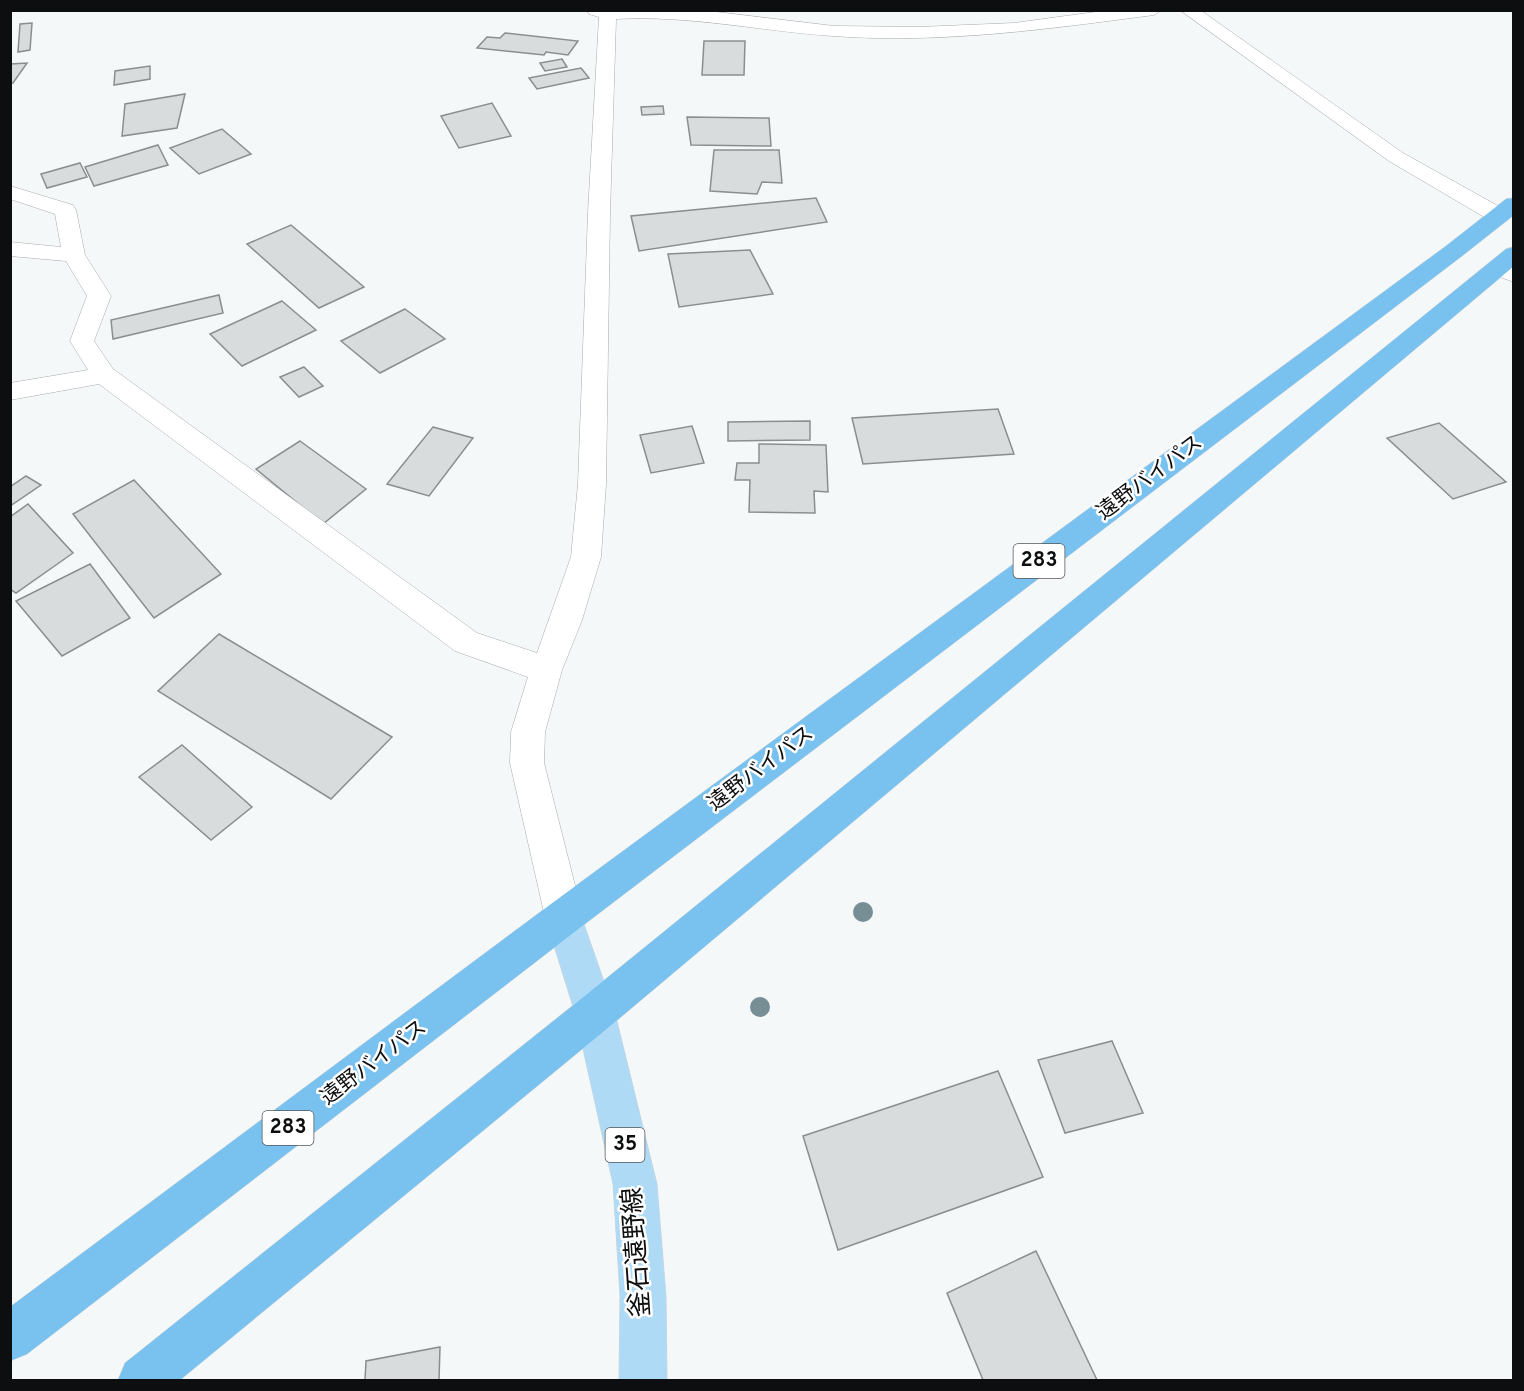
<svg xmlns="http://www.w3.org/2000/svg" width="1524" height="1391" viewBox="0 0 1524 1391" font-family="Overpass,'Noto Sans JP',sans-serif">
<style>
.building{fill:#d8dcdd;stroke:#8a8e8e;stroke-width:1.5}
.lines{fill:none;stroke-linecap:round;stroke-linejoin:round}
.minor-casing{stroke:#a8abad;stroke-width:1}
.major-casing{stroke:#d3d4d4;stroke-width:1}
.highway-casing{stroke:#d3d4d4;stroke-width:1}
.minor{fill:#fff;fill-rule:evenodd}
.major{fill:#afdaf6;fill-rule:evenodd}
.highway{fill:#79c2f0;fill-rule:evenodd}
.tree{fill:#778e94}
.labels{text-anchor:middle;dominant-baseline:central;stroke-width:5;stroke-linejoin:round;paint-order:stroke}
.shield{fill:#fff;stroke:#565657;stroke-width:1.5}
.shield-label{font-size:20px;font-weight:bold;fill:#0d0e0f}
.street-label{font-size:21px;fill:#0d0e0f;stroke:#fff}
.near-street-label{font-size:26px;fill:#0d0e0f;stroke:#fff}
</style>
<rect width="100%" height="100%" fill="#f4f8f9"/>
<g class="building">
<polygon points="32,23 30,50 18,52 20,24"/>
<polygon points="505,33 578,41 568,55 546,52 544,55 477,48 487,37 500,38"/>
<polygon points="704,41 745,41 744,75 702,75"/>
<polygon points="562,59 567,67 545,71 540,63"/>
<polygon points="27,63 13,83 10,83 10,64"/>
<polygon points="150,66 150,79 114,85 115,71"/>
<polygon points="581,68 589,78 537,89 529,78"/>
<polygon points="185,94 177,128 122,136 125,104"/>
<polygon points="492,103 511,136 459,148 441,116"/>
<polygon points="663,106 664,114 642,115 641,107"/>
<polygon points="687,117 769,118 771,146 691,145"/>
<polygon points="222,129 251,154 199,174 170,148"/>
<polygon points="158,145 168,165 94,186 85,167"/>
<polygon points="714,150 779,150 782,183 762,182 757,194 710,191"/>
<polygon points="80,163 87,177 47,188 41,174"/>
<polygon points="816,198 827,222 639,251 631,216"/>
<polygon points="291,225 364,287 319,308 247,244"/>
<polygon points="750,250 773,294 679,307 668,254"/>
<polygon points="219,295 223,313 113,339 111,320"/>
<polygon points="282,301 316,330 242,366 210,334"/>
<polygon points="405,309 445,339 380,373 341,341"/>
<polygon points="304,367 323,386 299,397 280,377"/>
<polygon points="998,409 1014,454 863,464 852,418"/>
<polygon points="810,421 810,440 728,441 728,422"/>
<polygon points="1439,423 1506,482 1453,499 1387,438"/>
<polygon points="692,426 704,463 651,473 640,435"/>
<polygon points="433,427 473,438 429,496 387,484"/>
<polygon points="300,441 366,489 323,524 256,469"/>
<polygon points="759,444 826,445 828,492 814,491 815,513 749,512 750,480 735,480 737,463 759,463"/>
<polygon points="26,476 41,485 10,506 10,487"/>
<polygon points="134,480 221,574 154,618 73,514"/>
<polygon points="28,504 73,553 16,593 10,589 10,517"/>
<polygon points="90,564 130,618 62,656 16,601"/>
<polygon points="219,634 392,737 331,799 158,691"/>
<polygon points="182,745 252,807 211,840 139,777"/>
<polygon points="1112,1041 1143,1113 1065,1133 1038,1060"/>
<polygon points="998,1071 1043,1177 838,1250 803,1136"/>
<polygon points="1036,1251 1097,1380 983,1380 947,1293"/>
<polygon points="440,1347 439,1380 365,1380 366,1361"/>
</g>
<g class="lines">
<defs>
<g id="minor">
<path d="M 587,10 L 700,10 L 834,26 L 919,27 L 1014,23 L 1110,10 L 1162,10 L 1154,15 C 1048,29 940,44 833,36 C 760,31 689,15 616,19 L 610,213 L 606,484 L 601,557 L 582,620 L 562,670 L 545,732 L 544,763 L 583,917 L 577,930 L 564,935 L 551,930 L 545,917 L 510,763 L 511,732 L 528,677 L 455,651 L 99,384 L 10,400 L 10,383 L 88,370 L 70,341 L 87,296 L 66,261 L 10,256 L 10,242 L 61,247 L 55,214 L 10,199 L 10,186 L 73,205 L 76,210 L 85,255 L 111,296 L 94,341 L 113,369 L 477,633 L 537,653 L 571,557 L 578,484 L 588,213 L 599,17 L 589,14 Z"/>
<polygon points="1180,10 1200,10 1403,153 1507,211 1510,216 1507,221 1499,223 1491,221 1389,161"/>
<polygon points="1497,261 1514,266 1514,282 1489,273 1485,268 1489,263"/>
</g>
<polygon id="major" points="564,899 577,904 615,1013 657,1184 666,1296 667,1380 619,1380 620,1296 613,1184 575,1013 545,917 551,904"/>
<g id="highway">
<polygon points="1514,198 1514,215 1462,256 577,930 27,1354 10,1361 10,1307 551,904 1446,246 1506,199"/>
<polygon points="1514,247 1514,266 609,1027 180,1380 118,1380 125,1363 581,999 1506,249"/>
</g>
</defs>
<use href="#minor" class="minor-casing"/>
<use href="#major" class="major-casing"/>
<use href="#highway" class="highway-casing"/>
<use href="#minor" class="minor"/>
<use href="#major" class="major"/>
<use href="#highway" class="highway"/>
</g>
<g class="tree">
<circle cx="863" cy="912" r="10"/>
<circle cx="760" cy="1007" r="10"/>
</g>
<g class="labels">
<g class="shield">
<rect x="1013.5" y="544" width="51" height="34" rx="4.5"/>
<rect x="262.5" y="1111" width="51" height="34" rx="4.5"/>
<rect x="605.5" y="1128" width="39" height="34" rx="4.5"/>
</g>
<g class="shield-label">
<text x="1039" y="561">283</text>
<text x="288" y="1128">283</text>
<text x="625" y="1145">35</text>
</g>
<g class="street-label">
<text transform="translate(1150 478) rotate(-37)">遠野バイパス</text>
<text transform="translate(761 769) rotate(-37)">遠野バイパス</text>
<text transform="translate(374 1063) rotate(-37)">遠野バイパス</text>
</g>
<g class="near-street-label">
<text transform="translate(638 1252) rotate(-94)">釜石遠野線</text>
</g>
</g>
<rect width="1524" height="1391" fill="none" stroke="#0d0e0f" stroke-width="24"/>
</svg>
